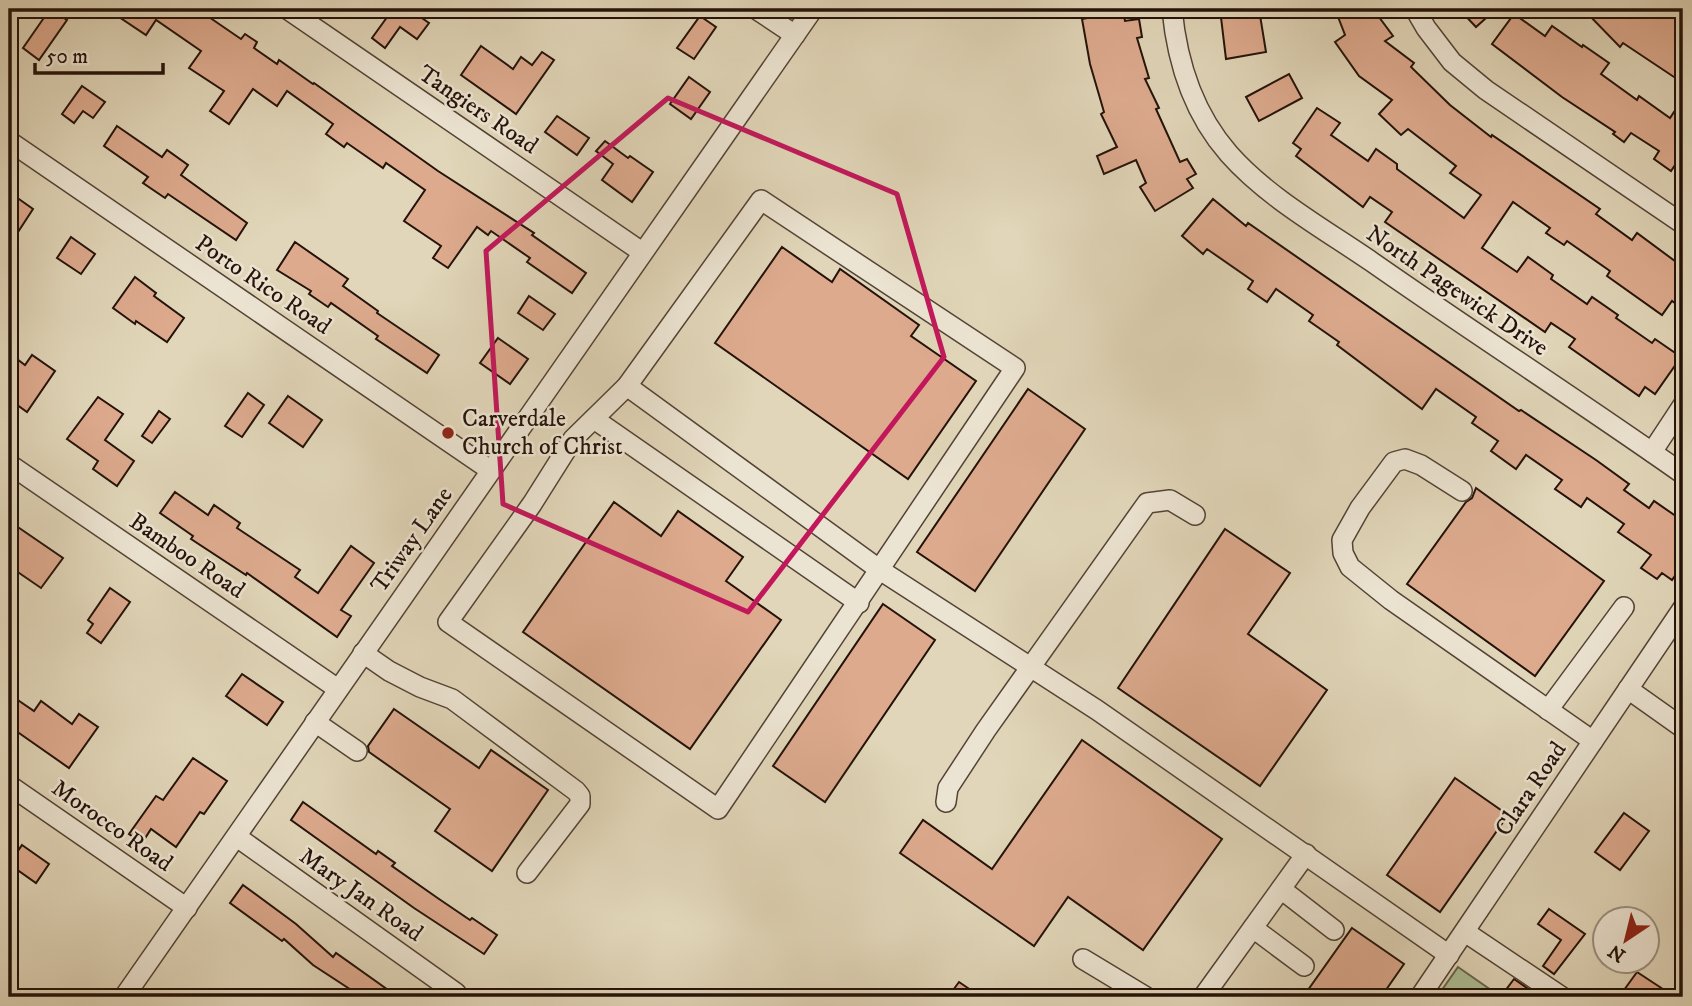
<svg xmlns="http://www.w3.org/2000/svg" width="1692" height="1006" viewBox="0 0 1692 1006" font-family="'IM FELL DW Pica',serif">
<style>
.green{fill:#adbf94;stroke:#68684f;stroke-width:2}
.building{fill:#ddaa8e;stroke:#24120a;stroke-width:2}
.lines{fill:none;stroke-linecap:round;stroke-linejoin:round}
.minor-casing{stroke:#534336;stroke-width:22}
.minor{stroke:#ece4d2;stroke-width:19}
.marked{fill:none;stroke:#c2185b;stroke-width:5;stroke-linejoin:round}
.poi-dot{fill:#8f2418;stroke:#ece4d2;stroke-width:2.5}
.labels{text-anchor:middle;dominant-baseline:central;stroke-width:5;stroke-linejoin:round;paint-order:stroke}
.street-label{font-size:24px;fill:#24120a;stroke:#ece4d2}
.poi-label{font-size:24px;fill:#24120a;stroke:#ece4d2;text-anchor:start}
</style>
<rect width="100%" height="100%" fill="#e1d6b9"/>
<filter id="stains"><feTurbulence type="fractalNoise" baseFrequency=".00286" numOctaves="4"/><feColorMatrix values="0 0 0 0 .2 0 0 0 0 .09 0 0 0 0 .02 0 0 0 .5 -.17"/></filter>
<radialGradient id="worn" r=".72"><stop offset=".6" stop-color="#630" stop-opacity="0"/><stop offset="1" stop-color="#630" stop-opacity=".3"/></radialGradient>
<polygon class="green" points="1458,967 1501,997 1437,997"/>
<g class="building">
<polygon points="50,9 67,20 39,60 23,48"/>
<polygon points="125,9 210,9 206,15 241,39 245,34 257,42 254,48 277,64 279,60 313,84 314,83 438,171 534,233 532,235 586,273 572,293 527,262 530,258 491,231 488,235 477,227 448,268 433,258 441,246 404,221 425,190 386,163 383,168 347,143 344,147 326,134 333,124 287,91 277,106 253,89 229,124 210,111 224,91 189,68 201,51 156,20 146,35 119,17"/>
<polygon points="393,9 409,9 429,23 417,39 400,27 385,48 372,38"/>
<polygon points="1220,9 1259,9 1266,52 1226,59"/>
<polygon points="1335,9 1373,9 1393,36 1385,41 1414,63 1411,67 1450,105 1491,137 1492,135 1600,209 1596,214 1632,240 1637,233 1683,267 1683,309 1672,301 1662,315 1607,276 1610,271 1567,241 1564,245 1546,233 1550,228 1513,202 1482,248 1517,272 1528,257 1553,275 1551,279 1587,304 1592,297 1618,315 1616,318 1652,343 1655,339 1681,357 1655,394 1645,387 1639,396 1569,347 1575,339 1551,323 1545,332 1385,222 1392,212 1370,197 1363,207 1296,156 1301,149 1293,143 1317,108 1340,123 1331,135 1368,161 1376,149 1397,164 1397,169 1464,218 1481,195 1450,173 1456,166 1408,129 1401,135 1379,114 1392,100 1359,76 1335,42 1345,35"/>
<polygon points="1459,9 1496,9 1476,27"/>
<polygon points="1583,9 1662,9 1683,23 1683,83 1623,43 1620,47"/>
<polygon points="1123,11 1125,21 1139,19 1142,37 1137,38 1149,78 1145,79 1159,108 1156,109 1180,162 1187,159 1196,174 1187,179 1193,188 1155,211 1140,187 1146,183 1136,160 1104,174 1097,156 1117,147 1101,114 1104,112 1090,64 1082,19"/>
<polygon points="1514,14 1545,36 1552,26 1582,47 1583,45 1609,63 1601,74 1637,100 1639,96 1670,118 1674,112 1683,118 1683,153 1671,171 1654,159 1659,151 1631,133 1624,142 1613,134 1615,132 1562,97 1492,44"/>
<polygon points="700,16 716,27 694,59 677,48"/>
<polygon points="481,46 513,69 521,57 532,65 542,52 554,60 516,114 461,75"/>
<polygon points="1289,74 1302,98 1259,121 1246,97"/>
<polygon points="689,77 710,92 691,119 670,104"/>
<polygon points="82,86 105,102 93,118 83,111 74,123 62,114"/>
<polygon points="557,116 589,138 577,155 545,132"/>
<polygon points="117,126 162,157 167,150 188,165 181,175 247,223 236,240 168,194 165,198 143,183 148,177 104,146"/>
<polygon points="605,141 628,158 630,156 653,172 632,202 602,180 613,164 596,151"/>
<polygon points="9,192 33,209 18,232 9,225"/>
<polygon points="1213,199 1246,226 1248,223 1519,411 1521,410 1596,460 1629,484 1624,490 1649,508 1654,501 1683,521 1683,564 1672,580 1662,573 1657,579 1641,568 1651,555 1618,532 1624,524 1587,498 1581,507 1555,489 1562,480 1526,455 1516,469 1491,451 1498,441 1472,423 1476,417 1436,389 1422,409 1337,345 1339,342 1309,321 1313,315 1276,289 1267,302 1248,289 1253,281 1207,249 1203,254 1182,236"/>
<polygon points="71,237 95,254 81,274 57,258"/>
<polygon points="295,242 348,279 343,286 378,311 377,313 439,355 427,373 376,339 378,336 331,303 328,307 309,294 311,291 277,270"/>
<polygon points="782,247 832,282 840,269 919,325 911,336 976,381 908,479 715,343"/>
<polygon points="135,277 156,293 154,296 184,318 167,342 136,321 135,324 113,308"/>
<polygon points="529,296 555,314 543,330 518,313"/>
<polygon points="498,338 528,359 510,384 480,363"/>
<polygon points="9,353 25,365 32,355 55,371 27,412 9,399"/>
<polygon points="1028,389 1085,429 975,591 917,552"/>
<polygon points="248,393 264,405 242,437 225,426"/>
<polygon points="288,396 322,420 303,447 269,423"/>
<polygon points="98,397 123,414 105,440 134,461 117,486 93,469 98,461 67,439"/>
<polygon points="159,411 170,419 152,443 142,436"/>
<polygon points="1476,488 1604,581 1535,676 1407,584 1466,502 1472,498"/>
<polygon points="175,492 208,515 214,505 240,523 237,528 300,570 295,577 318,593 351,546 374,563 341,610 351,616 337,637 247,573 246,575 191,539 193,536 160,513"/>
<polygon points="614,502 661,536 678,511 743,557 726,581 781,620 690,749 523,632"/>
<polygon points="9,521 63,558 41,588 9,566"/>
<polygon points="1225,529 1290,573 1248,634 1327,690 1260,786 1118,688"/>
<polygon points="110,588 130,602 101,643 87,633 93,624 88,620"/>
<polygon points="883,604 935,640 825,802 773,766"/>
<polygon points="242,674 283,702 267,725 226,696"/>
<polygon points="9,694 34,711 41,701 72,724 79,714 98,727 69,768 9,726"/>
<polygon points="394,709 479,768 491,750 548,790 492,871 435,831 450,809 369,752 368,746"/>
<polygon points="1082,740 1222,839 1143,950 1068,897 1034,946 900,853 923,820 992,869"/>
<polygon points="193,758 227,781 204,814 200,812 176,847 151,829 142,843 129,834 156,796 163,800"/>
<polygon points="1455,778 1508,815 1440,912 1387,875"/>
<polygon points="303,802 376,854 378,851 395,863 392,866 439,899 470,920 472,918 497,935 484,954 414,908 291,820"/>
<polygon points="1624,813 1649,831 1620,870 1595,852"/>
<polygon points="22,845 49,864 36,883 9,864"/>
<polygon points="243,885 296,924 333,957 336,953 398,997 362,997 313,965 284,939 282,941 230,903"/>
<polygon points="1549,909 1585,934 1554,974 1543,966 1561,940 1538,924"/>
<polygon points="1352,928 1404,964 1381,997 1303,997"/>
<polygon points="1637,972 1675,997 1619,997"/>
<polygon points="1514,979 1540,997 1514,997 1505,991"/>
<polygon points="959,982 981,997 948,997"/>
</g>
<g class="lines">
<defs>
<g id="minor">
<polyline points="287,9 642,252"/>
<polyline points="756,9 795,35"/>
<path d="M 1172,9 C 1177,62 1193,113 1229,154 C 1268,198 1324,229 1372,262 C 1475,334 1581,402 1683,474"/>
<polyline points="1415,9 1426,28 1452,62 1486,90 1683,224"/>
<polyline points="9,141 490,470"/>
<polygon points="761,200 1015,368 718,809 448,622 532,504 573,439 627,386"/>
<polyline points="627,386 880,570 1097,710 1449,955"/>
<polyline points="594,419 859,603"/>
<polyline points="1652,452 1683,405"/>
<polyline points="9,464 338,689"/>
<polyline points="1462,491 1421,465 1405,459 1394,462 1360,508 1342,540 1343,553 1350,567 1391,600 1593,741"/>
<polyline points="363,653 389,671 420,687 452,699 576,791 580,796 580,804 527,873"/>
<polyline points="1628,689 1683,728"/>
<polyline points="1548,710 1624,607"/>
<polyline points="315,722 357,751"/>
<polyline points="9,785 187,908"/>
<polyline points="946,802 948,788 986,730 1147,503 1170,500 1195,515"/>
<polyline points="237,837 456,993"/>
<polyline points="1281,889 1334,930"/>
<polyline points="1253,928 1304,966"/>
<polyline points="1465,932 1562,997"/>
<polyline points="1083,959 1146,997"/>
<polyline points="124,997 813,9"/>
<polyline points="1203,997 1306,854"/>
<polyline points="1420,997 1683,608"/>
</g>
</defs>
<use href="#minor" class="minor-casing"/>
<use href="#minor" class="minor"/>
</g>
<path class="marked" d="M 668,98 L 897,194 L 944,357 L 748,612 L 503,504 L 486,251 Z"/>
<circle class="poi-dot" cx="448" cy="433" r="7"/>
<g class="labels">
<g class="street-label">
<text transform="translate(478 110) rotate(34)">Tangiers Road</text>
<text transform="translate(263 285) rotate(34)">Porto Rico Road</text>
<text transform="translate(1457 291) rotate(34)">North Pagewick Drive</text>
<text transform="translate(412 540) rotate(-55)">Triway Lane</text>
<text transform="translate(187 556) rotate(34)">Bamboo Road</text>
<text transform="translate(1531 789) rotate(-56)">Clara Road</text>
<text transform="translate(112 826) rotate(35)">Morocco Road</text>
<text transform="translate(361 895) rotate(35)">Mary Jan Road</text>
</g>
<g class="poi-label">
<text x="462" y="419">Carverdale<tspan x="462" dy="28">Church of Christ</tspan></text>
</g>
</g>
<rect width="1692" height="1006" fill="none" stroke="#e1d6b9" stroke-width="35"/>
<rect x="10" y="10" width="1671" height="985" fill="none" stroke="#24120a" stroke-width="3.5"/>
<rect x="18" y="18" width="1657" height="971" fill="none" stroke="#24120a" stroke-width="2"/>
<g transform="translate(1626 940) rotate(215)"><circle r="33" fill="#ece4d2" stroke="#9c9082" stroke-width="2"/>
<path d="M0-5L12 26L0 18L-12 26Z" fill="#8f2418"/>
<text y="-10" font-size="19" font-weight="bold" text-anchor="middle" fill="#24120a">N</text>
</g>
<path d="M35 63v10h128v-10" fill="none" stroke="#24120a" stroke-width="3.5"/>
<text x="46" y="63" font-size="21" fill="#24120a" stroke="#ece4d2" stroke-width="5" paint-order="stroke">50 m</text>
<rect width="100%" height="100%" filter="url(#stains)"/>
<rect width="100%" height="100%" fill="url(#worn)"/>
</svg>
